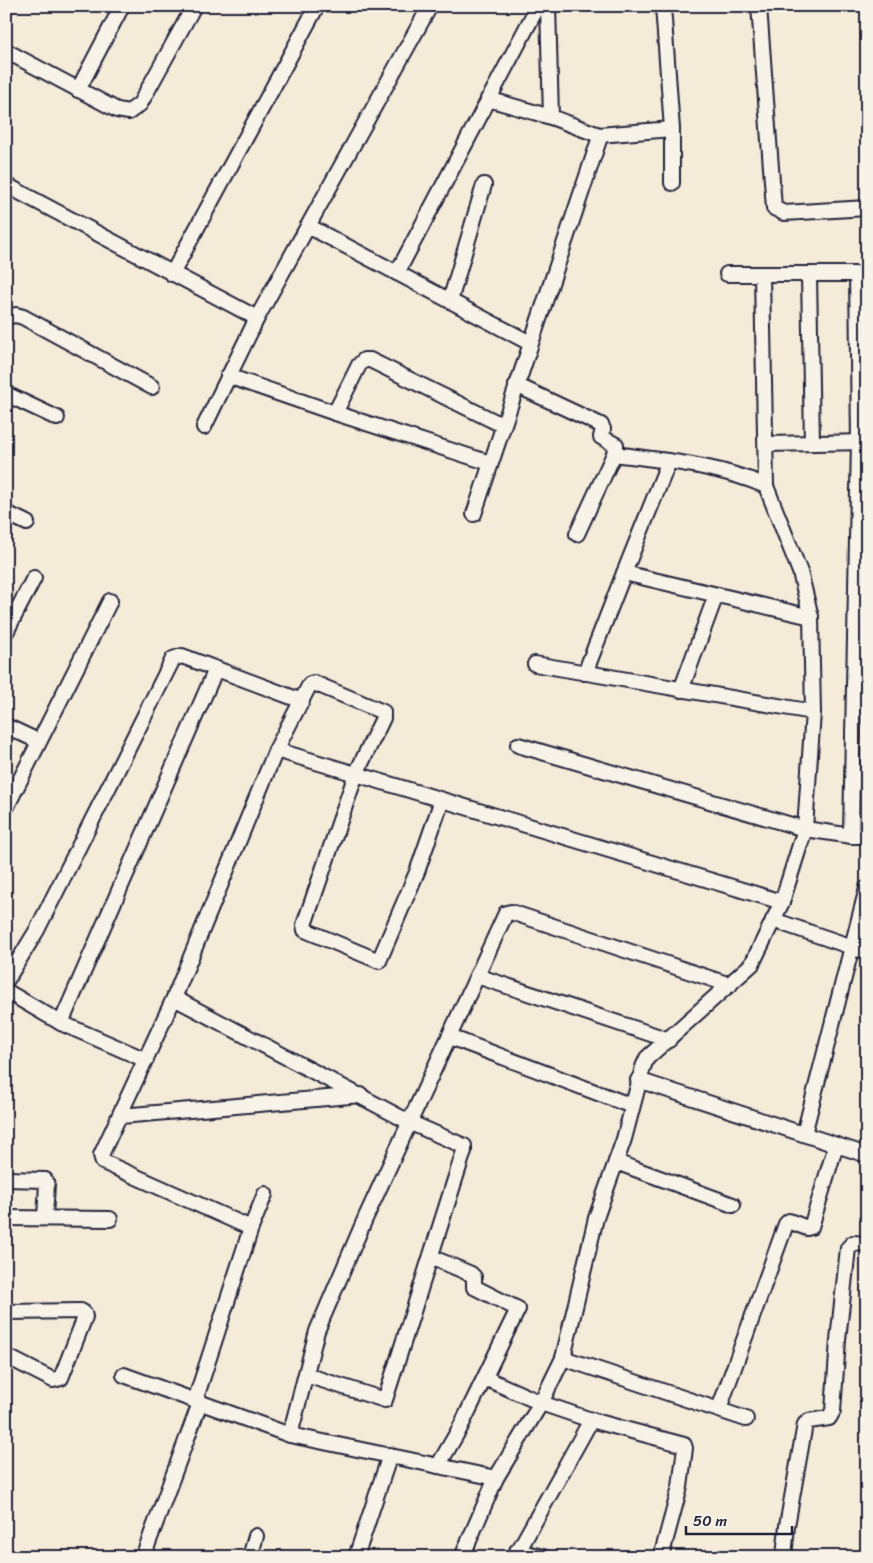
<svg xmlns="http://www.w3.org/2000/svg" width="873" height="1563" viewBox="0 0 873 1563" font-family="Sriracha,sans-serif">
<style>
.lines{fill:none;stroke-linecap:round;stroke-linejoin:round}
.minor-casing{stroke:#22223b;stroke-width:18}
.minor{stroke:#f7f3e8;stroke-width:14}
</style>
<rect width="100%" height="100%" fill="#f5ebd9"/>
<filter id="ink" filterUnits="userSpaceOnUse"><feTurbulence type="fractalNoise" baseFrequency=".02" numOctaves="2"/><feDisplacementMap in="SourceGraphic" scale="10" xChannelSelector="R" yChannelSelector="G"/><feConvolveMatrix kernelMatrix="1 2 1 2 8 2 1 2 1" color-interpolation-filters="sRGB"/></filter>
<g filter="url(#ink)">
<g class="lines">
<defs>
<g id="minor">
<polyline points="548,6 551,117 599,135 672,129 663,6"/>
<polyline points="759,6 774,208 784,213 867,208"/>
<polyline points="6,51 117,110 129,112 140,104 194,6"/>
<polyline points="78,90 122,6"/>
<polyline points="488,99 551,117"/>
<polyline points="672,129 672,183"/>
<polyline points="6,185 257,318"/>
<polyline points="308,226 530,343"/>
<polyline points="397,273 538,6"/>
<polyline points="867,273 857,274 859,442 851,833 852,836 867,836"/>
<polyline points="172,274 317,6"/>
<polyline points="727,274 857,274"/>
<polyline points="809,275 812,443"/>
<polyline points="450,301 484,185"/>
<polyline points="6,317 16,315 23,317 152,387"/>
<polyline points="228,376 335,413 490,463"/>
<polyline points="516,385 601,425 603,429 601,437 616,445 614,454 577,534"/>
<polyline points="6,394 57,418"/>
<polyline points="335,413 359,365 364,360 370,360 502,425"/>
<polyline points="204,427 257,318 430,6"/>
<polyline points="767,444 866,442"/>
<path d="M 614,454 C 667,461 717,465 766,486"/>
<polyline points="6,513 27,523"/>
<polyline points="474,514 599,140 599,135"/>
<polyline points="624,573 669,461"/>
<polyline points="6,632 34,578"/>
<polyline points="535,664 813,712"/>
<polyline points="585,673 624,573 811,617"/>
<polyline points="681,690 716,595"/>
<polyline points="6,726 38,741"/>
<polyline points="518,745 805,829 852,836"/>
<polyline points="276,750 782,902"/>
<polyline points="6,808 110,601"/>
<polyline points="773,920 867,952"/>
<polyline points="477,976 669,1040"/>
<polyline points="6,981 37,930 173,659 182,656 302,701"/>
<polyline points="6,991 61,1023 146,1060"/>
<polyline points="174,998 411,1123 464,1146 464,1151 385,1400 306,1375"/>
<polyline points="61,1023 216,669"/>
<polyline points="450,1037 632,1106"/>
<polyline points="638,1080 867,1155"/>
<polyline points="121,1116 361,1095"/>
<polyline points="804,1134 867,888"/>
<polyline points="616,1162 733,1205"/>
<polyline points="6,1179 45,1180 47,1184 45,1217"/>
<polyline points="6,1218 110,1219"/>
<polyline points="251,1228 103,1162 101,1155 174,998 276,750 310,684 314,683 383,712 383,718 356,774 304,925 305,930 379,961 417,872 442,800"/>
<polyline points="431,1257 471,1274 474,1277 474,1287 518,1309 460,1428 438,1466"/>
<polyline points="6,1312 81,1311 84,1313 85,1317 61,1378 53,1380 6,1356"/>
<polyline points="563,1358 746,1419"/>
<polyline points="124,1375 290,1435 496,1478"/>
<polyline points="485,1378 541,1403 591,1420 684,1445 685,1448 680,1487 661,1557"/>
<polyline points="195,1401 251,1228 265,1194"/>
<polyline points="719,1409 786,1224 789,1221 807,1228 811,1227 836,1145"/>
<polyline points="290,1435 317,1331 365,1219 506,913 511,912 730,985"/>
<polyline points="517,1551 543,1557"/>
<polyline points="143,1557 200,1403"/>
<polyline points="250,1557 256,1536"/>
<polyline points="356,1557 390,1455"/>
<polyline points="462,1557 496,1478 541,1403 563,1358 596,1218 624,1139 643,1067 647,1058 752,964 782,902 805,829 813,712 811,617 800,572 766,486 762,275"/>
<polyline points="515,1557 591,1420"/>
<polyline points="784,1557 787,1526 805,1424 809,1421 829,1418 833,1411 838,1340 848,1248 853,1243 867,1244"/>
</g>
</defs>
<use href="#minor" class="minor-casing"/>
<use href="#minor" class="minor"/>
</g>
</g>
<rect width="873" height="1563" fill="none" stroke="#f7f3e8" stroke-width="25"/>
<rect x="12" y="12" width="848" height="1538" fill="none" stroke="#22223b" stroke-width="2" filter="url(#ink)"/>
<path d="M686 1526v8h106v-8" fill="none" stroke="#22223b" stroke-width="2.5"/>
<text x="693" y="1526" font-size="15" fill="#22223b" stroke="#f7f3e8" stroke-width="4" paint-order="stroke">50 m</text>
</svg>
